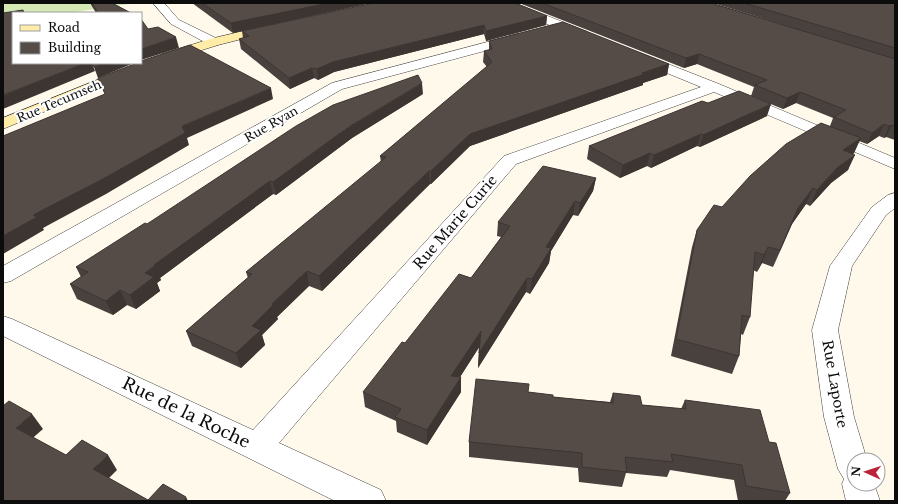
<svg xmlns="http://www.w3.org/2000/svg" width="898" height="504" viewBox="0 0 898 504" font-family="'Libre Baskerville',serif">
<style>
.green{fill:#d5e9b5}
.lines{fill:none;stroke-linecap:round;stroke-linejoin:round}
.street-casing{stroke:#3f3f3f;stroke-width:1}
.secondary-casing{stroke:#2e2e2e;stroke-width:1}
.street{fill:#fff;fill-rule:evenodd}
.secondary{fill:#ffeca6;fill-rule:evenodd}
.wall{fill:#49413e}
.shaded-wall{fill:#3c3532}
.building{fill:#554c48;stroke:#3c3532}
.labels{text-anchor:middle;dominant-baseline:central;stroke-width:4;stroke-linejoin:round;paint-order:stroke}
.far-street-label{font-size:12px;fill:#0c0c0c;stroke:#fff}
.street-label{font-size:14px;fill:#0c0c0c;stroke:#fff}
.near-street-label{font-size:17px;fill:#0c0c0c;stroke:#fff}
</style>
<rect width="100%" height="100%" fill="#fff9eb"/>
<polygon class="green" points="3,3 137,3 67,13 13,13 3,22"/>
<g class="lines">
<defs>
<g id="street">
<polygon points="153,3 164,3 179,20 218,39 220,42 218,45 210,45 171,24"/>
<polygon points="501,3 515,3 588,32 590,35 588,38 580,38 502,5"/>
<polygon points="518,34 522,35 524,38 522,41 342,89 11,281 3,283 3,266 332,83"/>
<polygon points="640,53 719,84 895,158 895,169 714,92 516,164 279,443 381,490 386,501 335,501 3,336 3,316 12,319 253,430 504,156 701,87 635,60 633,57 635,54"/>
<polygon points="895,193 895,208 886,215 852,266 838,330 854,417 867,460 854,460 854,484 874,484 880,501 846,501 842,484 844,479 838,469 824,417 812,330 830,266 872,207 888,195"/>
</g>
<g id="secondary">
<polygon points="273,24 277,26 279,28 277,30 218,45 167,61 162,60 160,57 162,54 210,39"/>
<polygon points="127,68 132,69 134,72 132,75 3,129 3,118"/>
</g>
</defs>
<use href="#street" class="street-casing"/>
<use href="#secondary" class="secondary-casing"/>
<use href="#street" class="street"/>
<use href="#secondary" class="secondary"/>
</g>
<g class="wall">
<polygon points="90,3 112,3 131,13 96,13"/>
<polygon points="192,3 371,3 233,33"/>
<polygon points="519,3 711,3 800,30 713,3 895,3 895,140 886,137 884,138 879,136 867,144 859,141 854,153 853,154 848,170 831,183 810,206 806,204 792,224 773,267 762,263 757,272 753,270 750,317 743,335 741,334 739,356 732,374 671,356 692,247 697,230 722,207 830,126 833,118 796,103 783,109 751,96 754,87 697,64 684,68"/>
<polygon points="547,16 546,25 486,41 484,34 334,72 318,80 314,78 290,89 241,49 239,39 243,38 242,31"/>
<polygon points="489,41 669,64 667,75 643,83 643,85 470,146 431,184 430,184 322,291 309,286 277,317 278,319 262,335 265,345 241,368 192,346 186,331 248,278 246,272 381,162 380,156 487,67 483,62 484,51 489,50"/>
<polygon points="423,94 352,138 276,195 273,194 160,278 161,280 157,283 160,291 136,309 127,305 113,315 77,299 70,284 81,277 76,267 147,224"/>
<polygon points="708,103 767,116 700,147 697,146 651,168 647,166 620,178 587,159 589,146"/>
<polygon points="596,178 593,191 578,216 573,215 551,251 549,263 530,294 526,292 478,368 479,347 460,377 461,377 461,392 427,445 397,432 396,421 365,407 363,392 405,343 471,278 501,237 497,236 498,222"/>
<polygon points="528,392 553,397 610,402 613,393 642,405 681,409 685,400 769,442 790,493 785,501 738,501 734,480 670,470 667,477 626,473 622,487 579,482 578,468 469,457 469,442"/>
</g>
<g class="shaded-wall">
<polygon points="329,3 371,3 233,33 231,23"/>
<polygon points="547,16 546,25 486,41 486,31"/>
<polygon points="484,25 484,34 334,72 318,80 317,69 333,62"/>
<polygon points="176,37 179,48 141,60 141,49"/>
<polygon points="699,54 697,64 684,68 686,58"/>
<polygon points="85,63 92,63 95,71 3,109 3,95"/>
<polygon points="104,63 134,63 98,78 94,67"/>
<polygon points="669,64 667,75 643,83 643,85 470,146 431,184 431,171 470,134"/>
<polygon points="312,68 314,78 290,89 289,78"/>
<polygon points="422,83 423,94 352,138 276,195 273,182 350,126"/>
<polygon points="271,88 273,99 187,138 189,145 106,194 43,228 44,230 3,254 3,236 33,215 182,126"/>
<polygon points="800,92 796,103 783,109 787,98"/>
<polygon points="771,104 767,116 700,147 703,135"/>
<polygon points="884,124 879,136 867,144 872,133"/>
<polygon points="892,125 886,137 884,138 889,126"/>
<polygon points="701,134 697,146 651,168 654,155"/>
<polygon points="861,138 854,153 836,165 843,150"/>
<polygon points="650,153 647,166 620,178 623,165"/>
<polygon points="855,155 848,170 831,183 810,206 817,190 837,168"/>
<polygon points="429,171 430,184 322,291 319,276"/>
<polygon points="596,178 593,191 578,216 580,203"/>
<polygon points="270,181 273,194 160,278 161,280 157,283 160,291 136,309 130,295 145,273 154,265"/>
<polygon points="813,188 806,204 792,224 773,267 798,208"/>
<polygon points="575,201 573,215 551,251 549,263 530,294 532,279 546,247"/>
<polygon points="768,247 762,263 757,272 764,255"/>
<polygon points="307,271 309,286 277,317 278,319 262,335 265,345 241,368 236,353 252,326 272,304"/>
<polygon points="527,278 526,292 478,368 479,353"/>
<polygon points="120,290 127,305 113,315 106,301"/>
<polygon points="481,331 480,346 451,391 451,376"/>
<polygon points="461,377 461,392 427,445 427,430"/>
<polygon points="32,414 43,429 27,443 16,428"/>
<polygon points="108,455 117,470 103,484 93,469"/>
<polygon points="186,497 188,501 183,501"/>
</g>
<g class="building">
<polygon points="92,3 112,3 131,13 98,13"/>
<polygon points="202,3 329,3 231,23"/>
<polygon points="374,3 515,3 547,16 486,31 484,25 333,62 317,69 312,68 289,78 239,39 249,36 242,31"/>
<polygon points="542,3 711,3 895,59 895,126 892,125 889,126 884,124 872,133 834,117 846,110 800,92 787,98 755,85 767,80 699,54 686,58"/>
<polygon points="744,3 895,3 895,48"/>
<polygon points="23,10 24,13 13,13 13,63 85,63 3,95 3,13"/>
<polygon points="141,19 148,29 158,27 176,37 141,49"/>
<polygon points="563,22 669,64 642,73 645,74 470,134 431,171 429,171 319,276 307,271 272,304 274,304 252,326 261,330 236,353 186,331 252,274 246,272 386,157 380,156 492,62 484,51 492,49 489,41"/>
<polygon points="190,45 271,88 182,126 185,133 101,180 33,215 37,217 3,236 3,136 105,94 98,78 137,63 141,63 141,61 150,58"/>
<polygon points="92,63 104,63 94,67"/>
<polygon points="418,75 422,83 350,126 273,182 270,181 154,265 156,265 145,273 154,277 130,295 120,290 106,301 70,284 88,272 76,267 145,223 147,224 296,126 333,105"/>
<polygon points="739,91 771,104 703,135 701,134 654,155 650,153 623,165 589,146 702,101 708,103"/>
<polygon points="821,123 861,138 843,150 855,155 837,168 817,190 813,188 798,208 780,250 768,247 764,255 755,252 750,317 742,315 739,356 676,339 697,230 714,205 722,207 750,176 786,144"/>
<polygon points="543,166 596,178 580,203 575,201 546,247 551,248 532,279 527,278 479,353 481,331 451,376 461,377 427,430 395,417 401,409 363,392 402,342 405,343 459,274 471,278 510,226 498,222"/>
<polygon points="476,379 529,384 528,392 553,395 553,397 613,403 613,393 640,396 642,405 686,409 685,400 760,410 769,442 776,443 790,493 746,486 742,465 671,454 673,462 625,457 627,472 582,467 582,453 469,442"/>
<polygon points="9,401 32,414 16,428 66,455 82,440 108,455 93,469 148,500 163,484 186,497 183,501 3,501 3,406"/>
</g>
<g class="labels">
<g class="far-street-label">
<text transform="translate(59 101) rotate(-23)">Rue Tecumseh</text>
<text transform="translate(271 124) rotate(-30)">Rue Ryan</text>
</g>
<g class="street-label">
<text transform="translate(455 222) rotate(-49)">Rue Marie Curie</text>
<text transform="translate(835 384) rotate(80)">Rue Laporte</text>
</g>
<g class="near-street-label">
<text transform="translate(186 413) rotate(26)">Rue de la Roche</text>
</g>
</g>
<rect width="898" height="504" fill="none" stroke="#0c0c0c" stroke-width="8"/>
<rect x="12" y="12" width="130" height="52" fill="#ffffff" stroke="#9e9e9e"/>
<rect x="20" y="25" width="20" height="6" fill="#ffeca6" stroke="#9e9e9e"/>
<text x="48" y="32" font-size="12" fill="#0c0c0c">Road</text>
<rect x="20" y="42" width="20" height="12" fill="#554c48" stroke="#9e9e9e"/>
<text x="48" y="52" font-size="12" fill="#0c0c0c">Building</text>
<g transform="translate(866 472) rotate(273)"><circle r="19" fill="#ffffff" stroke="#9e9e9e"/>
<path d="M0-3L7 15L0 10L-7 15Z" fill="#bc233a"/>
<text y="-6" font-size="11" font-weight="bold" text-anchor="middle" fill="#0c0c0c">N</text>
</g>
</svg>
